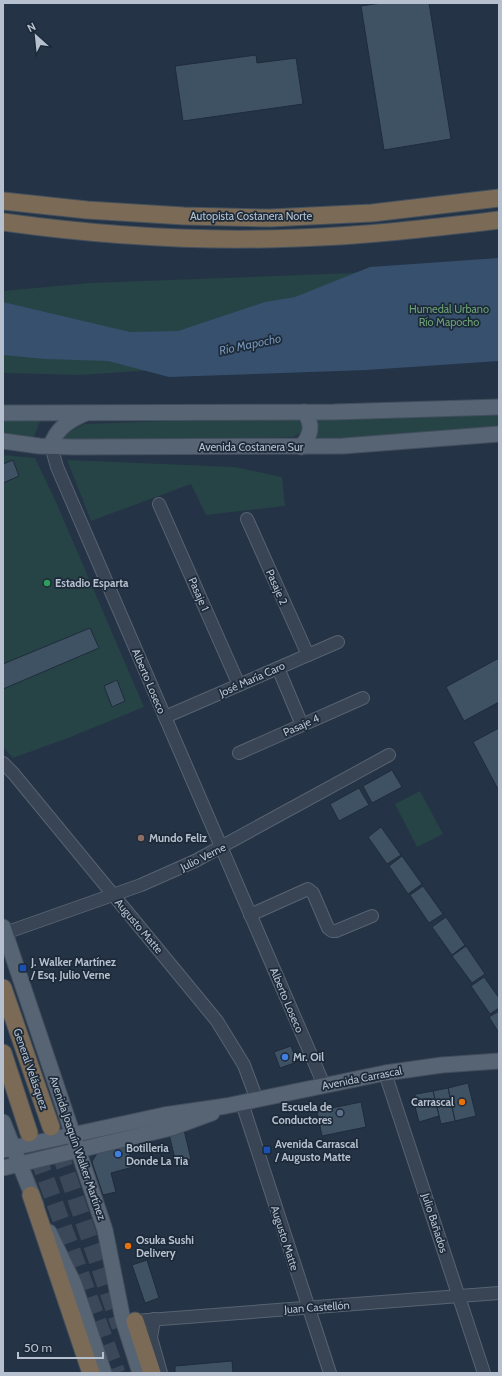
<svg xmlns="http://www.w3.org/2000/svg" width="502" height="1376" viewBox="0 0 502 1376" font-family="Cabin,sans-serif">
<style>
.green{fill:#264345}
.water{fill:#36506d}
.building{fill:#3f5264;stroke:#1f2c3b}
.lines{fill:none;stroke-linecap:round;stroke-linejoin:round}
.highway-tunnel{stroke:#3a485a;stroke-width:17;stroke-dasharray:17 8;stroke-linecap:butt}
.minor-casing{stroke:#576371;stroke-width:14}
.major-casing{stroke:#424e5d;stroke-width:17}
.highway-casing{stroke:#43505e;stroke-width:19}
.minor{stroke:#394554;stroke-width:12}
.major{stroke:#576474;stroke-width:15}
.highway{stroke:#7b6a55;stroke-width:17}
.leisure-dot{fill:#2e9e5b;stroke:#1d2a39;stroke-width:1.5}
.education-dot{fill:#8d6e63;stroke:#1d2a39;stroke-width:1.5}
.transit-dot{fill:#1a4fb4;stroke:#1d2a39;stroke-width:1.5}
.shop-dot{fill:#3f7fe0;stroke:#1d2a39;stroke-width:1.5}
.food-dot{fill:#e8710a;stroke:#1d2a39;stroke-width:1.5}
.service-dot{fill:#5c6f8a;stroke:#1d2a39;stroke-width:1.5}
.labels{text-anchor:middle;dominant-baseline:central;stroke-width:3.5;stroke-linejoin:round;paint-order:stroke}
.street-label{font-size:11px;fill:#b6c0ce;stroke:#1d2a39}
.park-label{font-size:11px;fill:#6ba174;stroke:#1d2a39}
.poi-label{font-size:11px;font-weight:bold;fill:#b6c0ce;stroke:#1d2a39;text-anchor:start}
.water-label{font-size:12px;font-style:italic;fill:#7392b4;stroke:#1d2a39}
</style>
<rect width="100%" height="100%" fill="#243345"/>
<g class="green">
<polygon points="431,270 197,367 81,375 3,373 3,291 90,283"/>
<path d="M 499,414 L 499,430 L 315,442 L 313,418 C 375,419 437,418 499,414 Z"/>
<polygon points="294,416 302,424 302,432 293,437 116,441 61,440 67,433 84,424"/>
<polygon points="41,419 32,441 3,437 3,420"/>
<polygon points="3,455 35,458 56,502 144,707 68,738 13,758 3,747"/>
<polygon points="67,460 235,467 282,477 285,506 206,515 191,484 91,521"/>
<polygon points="420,791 443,834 417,847 395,804"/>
</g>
<polygon class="water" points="499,258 499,361 367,370 169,377 108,361 45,359 3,355 3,302 130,332 178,331 265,302 295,297 370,267"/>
<g class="building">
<polygon points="382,3 429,3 451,139 384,150 361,6"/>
<polygon points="256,55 257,63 296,58 303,104 183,121 175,66"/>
<polygon points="13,460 19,476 3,483 3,464"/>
<polygon points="90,628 99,648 3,689 3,664"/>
<polygon points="499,658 499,702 464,721 446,687"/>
<polygon points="117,680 125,701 112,707 104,686"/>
<polygon points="499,728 499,791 473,742"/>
<polygon points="392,770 402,787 372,803 363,786"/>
<polygon points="359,788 369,805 339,821 330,804"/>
<polygon points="381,827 401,855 387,864 368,837"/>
<polygon points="402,856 422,884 408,894 389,866"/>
<polygon points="423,886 443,914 429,923 410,895"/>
<polygon points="446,917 465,945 452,955 432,927"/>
<polygon points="466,946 485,974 472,983 452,956"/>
<polygon points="484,977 499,998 499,1008 490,1014 471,986"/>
<polygon points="499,1011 499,1033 489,1017"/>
<polygon points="291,1046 297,1062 280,1068 274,1052"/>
<polygon points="468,1083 476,1116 455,1121 448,1088"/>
<polygon points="448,1088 455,1121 441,1124 433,1091"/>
<polygon points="433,1091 439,1116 419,1122 413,1099 416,1094"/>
<polygon points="361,1102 366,1127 322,1136 317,1111"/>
<polygon points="184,1130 191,1159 176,1163 169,1134"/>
<polygon points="127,1144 133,1167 111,1173 116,1192 103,1195 92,1162 94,1158 99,1151"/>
<polygon points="147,1260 159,1298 145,1303 132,1265"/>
<polygon points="232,1361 233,1373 175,1373 175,1366"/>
</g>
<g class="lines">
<g class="highway-tunnel">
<polyline points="51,1127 120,1327"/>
<polyline points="29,1133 117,1373"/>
</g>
<defs>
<g id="minor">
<polyline points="51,446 57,467 324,1085"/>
<polyline points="159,504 239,685"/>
<polyline points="247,519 308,655"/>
<polyline points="278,668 302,725"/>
<polyline points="165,717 338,642"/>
<polyline points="239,753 363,698"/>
<polyline points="3,763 13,773 217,1021 244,1065 257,1100"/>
<polyline points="250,915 308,889 313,893 328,928 332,931 336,931 372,916"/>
<polyline points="5,933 141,885 195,861 389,755"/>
<polyline points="385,1073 484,1373"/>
<polyline points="242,1103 330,1373"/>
<polyline points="154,1319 151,1338 161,1373"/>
<polyline points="135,1321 499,1293"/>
</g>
<g id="major">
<polyline points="3,413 334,412 499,407"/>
<polyline points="3,441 39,446 74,447 343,446 499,434"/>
<path d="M 51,446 C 56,429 68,421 84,414"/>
<path d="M 301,447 C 311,435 314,425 304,412"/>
<polyline points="3,927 105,1230 123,1320 140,1373"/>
<polyline points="3,1122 36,1205"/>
<polyline points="3,1150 164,1115 226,1106 385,1073 442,1065 499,1061"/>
<polyline points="3,1168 171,1128 212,1113"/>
<polyline points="49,1232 74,1284 104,1373"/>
</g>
<g id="highway">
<polyline points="3,201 87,210 184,216 270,218 372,213 499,198"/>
<path d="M 3,222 C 97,235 202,242 297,238 C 364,236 432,228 499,220"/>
<polyline points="3,988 51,1127"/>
<polyline points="3,1053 29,1133"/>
<polyline points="31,1195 91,1373"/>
<polyline points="135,1321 152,1373"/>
</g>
</defs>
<use href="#minor" class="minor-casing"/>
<use href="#major" class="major-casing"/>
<use href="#highway" class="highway-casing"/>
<use href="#minor" class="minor"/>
<use href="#major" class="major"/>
<use href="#highway" class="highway"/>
</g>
<circle class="leisure-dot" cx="47" cy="583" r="4"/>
<circle class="education-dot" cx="141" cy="838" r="4"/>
<g class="transit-dot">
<rect x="19" y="964" width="8" height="8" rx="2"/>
<rect x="263" y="1146" width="8" height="8" rx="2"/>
</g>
<g class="shop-dot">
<circle cx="285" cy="1057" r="4"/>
<circle cx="118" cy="1154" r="4"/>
</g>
<g class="food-dot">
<circle cx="462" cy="1102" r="4"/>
<circle cx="128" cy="1246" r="4"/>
</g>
<circle class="service-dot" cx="340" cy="1113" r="4"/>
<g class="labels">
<g class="street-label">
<text x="251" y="216">Autopista Costanera Norte</text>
<text x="251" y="447">Avenida Costanera Sur</text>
<text transform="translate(277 587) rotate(66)">Pasaje 2</text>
<text transform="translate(199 594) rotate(66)">Pasaje 1</text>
<text transform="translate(252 679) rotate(-24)">José María Caro</text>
<text transform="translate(149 681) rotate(67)">Alberto Loseco</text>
<text transform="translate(301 725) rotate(-24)">Pasaje 4</text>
<text transform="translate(203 857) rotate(-26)">Julio Verne</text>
<text transform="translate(139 926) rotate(50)">Augusto Matte</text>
<text transform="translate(287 1000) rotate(67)">Alberto Loseco</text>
<text transform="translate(31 1069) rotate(71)">General Velásquez</text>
<text transform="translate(362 1078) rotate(-11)">Avenida Carrascal</text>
<text transform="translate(78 1148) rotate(71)">Avenida Joaquín Walker Martínez</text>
<text transform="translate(435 1223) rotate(72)">Julio Bañados</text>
<text transform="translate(285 1238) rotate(72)">Augusto Matte</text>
<text transform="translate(317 1307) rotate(-4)">Juan Castellón</text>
</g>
<g class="park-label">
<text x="449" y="309">Humedal Urbano<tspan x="449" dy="13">Río Mapocho</tspan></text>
</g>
<g class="poi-label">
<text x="55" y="583">Estadio Esparta</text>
<text x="149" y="838">Mundo Feliz</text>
<text x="31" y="962">J. Walker Martínez<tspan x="31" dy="13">/ Esq. Julio Verne</tspan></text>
<text x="293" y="1057">Mr. Oil</text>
<text x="454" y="1102" text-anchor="end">Carrascal</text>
<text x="332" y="1107" text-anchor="end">Escuela de<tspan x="332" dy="13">Conductores</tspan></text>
<text x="275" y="1144">Avenida Carrascal<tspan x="275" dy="13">/ Augusto Matte</tspan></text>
<text x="126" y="1148">Botilleria<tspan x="126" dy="13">Donde La Tia</tspan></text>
<text x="136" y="1240">Osuka Sushi<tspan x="136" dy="13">Delivery</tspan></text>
</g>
<g class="water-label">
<text transform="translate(250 344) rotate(-12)">Río Mapocho</text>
</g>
</g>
<rect width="502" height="1376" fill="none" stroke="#b6c0ce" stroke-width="8"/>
<g transform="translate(36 36) rotate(333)" stroke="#1d2a39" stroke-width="3" paint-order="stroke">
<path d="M0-3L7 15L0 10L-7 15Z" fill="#b6c0ce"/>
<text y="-6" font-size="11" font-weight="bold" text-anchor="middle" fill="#b6c0ce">N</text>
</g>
<path d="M18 1352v6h85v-6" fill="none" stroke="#b6c0ce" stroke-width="2"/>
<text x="24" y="1352" font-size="12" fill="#b6c0ce" stroke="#1d2a39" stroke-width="3" paint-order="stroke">50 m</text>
</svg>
